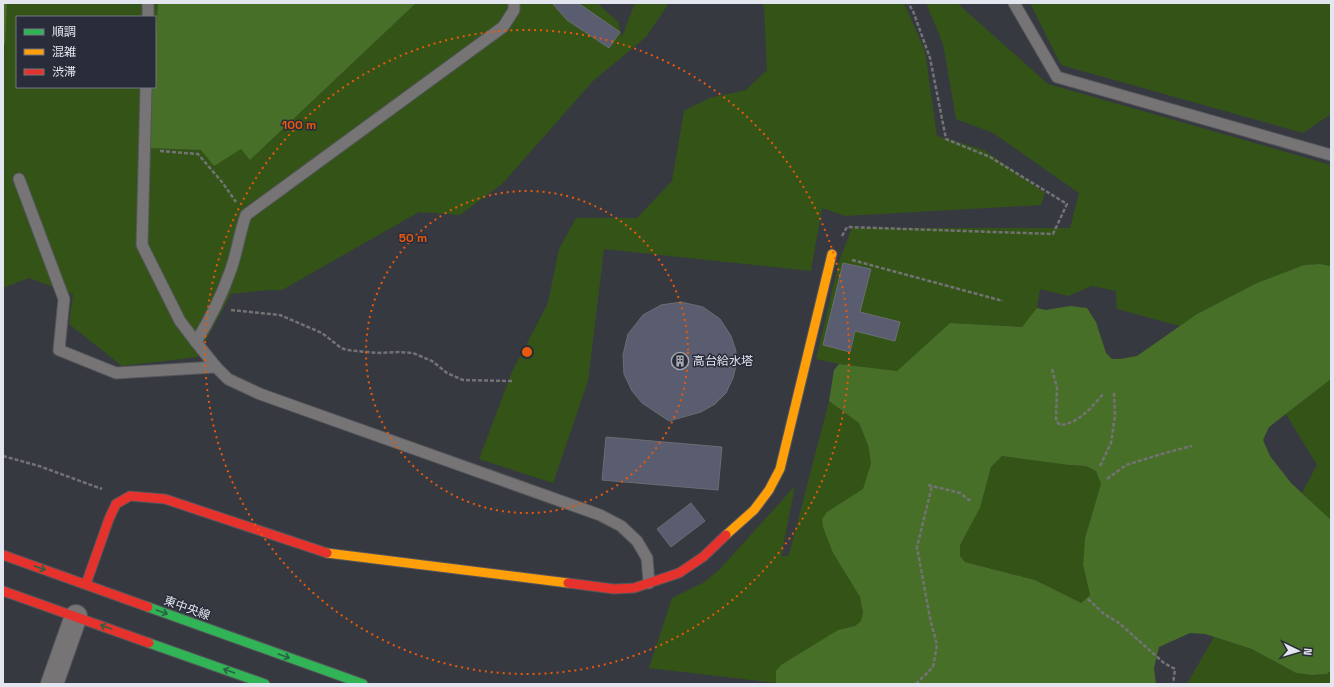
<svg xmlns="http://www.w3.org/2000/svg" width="1334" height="687" viewBox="0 0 1334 687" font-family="'Space Grotesk','Noto Sans JP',sans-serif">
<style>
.green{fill:#335416}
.forest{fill:#476f28;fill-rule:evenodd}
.building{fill:#5a5c6f;stroke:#6b6d73}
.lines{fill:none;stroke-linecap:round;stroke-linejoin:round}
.lane-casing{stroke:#54565b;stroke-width:13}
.street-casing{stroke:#54565b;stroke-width:24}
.fast-casing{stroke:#54565b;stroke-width:11}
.slow-casing{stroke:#54565b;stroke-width:11}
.jam-casing{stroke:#54565b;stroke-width:11}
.path{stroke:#737275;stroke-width:2.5;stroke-dasharray:4 2;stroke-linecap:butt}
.lane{stroke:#777475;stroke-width:11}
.street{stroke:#777475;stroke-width:22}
.fast{stroke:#30b455;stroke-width:9}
.slow{stroke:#ff9f0a;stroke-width:9}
.jam{stroke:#e5322d;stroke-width:9}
.oneway{stroke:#2c6244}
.ring{fill:none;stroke:#e8590c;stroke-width:2;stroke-dasharray:2 4}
.labels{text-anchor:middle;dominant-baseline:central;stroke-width:3;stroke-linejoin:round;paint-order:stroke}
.poi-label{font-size:12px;fill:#e4e6ef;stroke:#292c39;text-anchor:start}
.street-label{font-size:12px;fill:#e4e6ef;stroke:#292c39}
.centre{fill:#e8590c;stroke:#292c39;stroke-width:2}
.ring-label{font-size:12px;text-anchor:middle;font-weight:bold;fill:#e8590c;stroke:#292c39;stroke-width:3;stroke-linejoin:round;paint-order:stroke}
</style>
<rect width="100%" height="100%" fill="#373940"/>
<g class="green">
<polygon points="7,3 158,3 155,41 155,17 17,17 17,87 152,87 148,148 201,150 241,149 250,160 416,3 597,3 618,22 622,37 635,3 669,3 646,37 593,81 502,184 460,215 419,212 282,290 268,290 231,294 197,357 122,366 69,324 73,294 29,278 3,288 3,71"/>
<polygon points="762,3 904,3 925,51 937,136 984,150 1045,193 1041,205 845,216 822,208 811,271 604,249 588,381 553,483 479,459 512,372 548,303 559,249 576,218 637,218 672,181 684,111 709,98 746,90 767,70 764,7"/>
<polygon points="926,3 957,3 1048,84 1331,165 1331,266 1320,264 1304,265 1257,283 1197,314 1180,326 1117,309 1116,291 1092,286 1068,296 1040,289 1037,308 1022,327 950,323 897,371 839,364 816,359 839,262 852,228 1070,228 1079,193 993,133 956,119 943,44"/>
<polygon points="1030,3 1331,3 1331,114 1303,133 1061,65"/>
<polygon points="1331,379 1331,520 1302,493 1317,465 1286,414"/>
<polygon points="829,401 859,423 868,445 871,463 864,489 827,512 833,553 860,597 863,613 861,622 855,626 838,630 776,671 776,683 649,668 672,598 703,583 718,571 795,486 781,557 789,555"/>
<polygon points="1002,456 1069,465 1086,466 1096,471 1101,484 1085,538 1083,565 1090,595 1080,603 1035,580 965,562 960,556 960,545 980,508 991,467"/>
<polygon points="1214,637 1252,649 1296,673 1312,675 1327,674 1331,670 1331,684 1187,684"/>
</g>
<g class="forest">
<polygon points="3,3 7,3 5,45 3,43"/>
<polygon points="158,3 416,3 250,160 241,149 214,166 201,150 148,148 152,87 155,87 155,41"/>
<path d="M 1320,264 L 1331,266 L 1331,379 L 1269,427 L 1263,440 L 1270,456 L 1291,483 L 1331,520 L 1331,670 L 1327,674 L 1312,675 L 1296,673 L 1252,649 L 1205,634 L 1190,633 L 1159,647 L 1154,668 L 1156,684 L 776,684 L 776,671 L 781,665 L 838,630 L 855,626 L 861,621 L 863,613 L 860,597 L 833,553 L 823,527 L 822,519 L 827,512 L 863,489 L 871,463 L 868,445 L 859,423 L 829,401 L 834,370 L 839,364 L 897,371 L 950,323 L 1022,327 L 1037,308 L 1046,310 L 1070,306 L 1087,308 L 1096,322 L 1106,353 L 1112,359 L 1120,359 L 1137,356 L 1197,314 L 1257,283 L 1304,265 ZM 1002,456 L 1069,465 L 1086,466 L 1096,471 L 1101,484 L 1085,538 L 1083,565 L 1090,595 L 1081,603 L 1035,580 L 965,562 L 960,556 L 960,545 L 980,508 L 991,467 Z"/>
</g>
<g class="building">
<polygon points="552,3 578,3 620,32 609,48 567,20"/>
<polygon points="843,263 871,269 860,312 900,322 895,341 855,331 850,352 823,345"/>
<polygon points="681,302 703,307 720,319 731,336 736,351 736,366 733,378 726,393 715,404 701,412 669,421 642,403 632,391 624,374 623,355 628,334 643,315 661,305"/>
<polygon points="606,437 722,447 718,490 602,480"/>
<polygon points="691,503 705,521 671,547 657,529"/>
</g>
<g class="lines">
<defs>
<g id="lane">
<path d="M 514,3 L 514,10 L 503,27 L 246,215 C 239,234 237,254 230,272 C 221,298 210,319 196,342 L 216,367 L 228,379 L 260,394 L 600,515 L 621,526 L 637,541 L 647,558 L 649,583"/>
<polyline points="1014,3 1057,77 1331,155"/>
<polyline points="148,17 148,3"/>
<polyline points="146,87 142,245 180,321 196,342"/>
<polyline points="19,179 64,299 59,350 116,373 216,367"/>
</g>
<polyline id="street" points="52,684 76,616"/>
<g id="fast">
<polyline points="148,607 363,684"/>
<polyline points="149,643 265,684"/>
</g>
<g id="slow">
<polyline points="726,535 754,510 769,490 780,469 832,254"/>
<polyline points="327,553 568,583"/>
</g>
<g id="jam">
<polyline points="3,555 148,607"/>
<polyline points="568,583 614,589 634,588 679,573 703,557 726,535"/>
<polyline points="86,584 109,519 116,504 130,496 165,499 327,553"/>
<polyline points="3,591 149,643"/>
</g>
</defs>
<use href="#lane" class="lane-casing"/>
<use href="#street" class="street-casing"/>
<use href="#fast" class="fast-casing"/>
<use href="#slow" class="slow-casing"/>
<use href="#jam" class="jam-casing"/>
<g class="path">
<polyline points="160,151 198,154 222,182 236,202"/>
<polyline points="842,236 847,227 1053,234 1067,204 990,157 946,139 930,58 913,11 908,3"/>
<polyline points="852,260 1003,301"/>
<polyline points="231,310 280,315 322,333 341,348 347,350 377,353 399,352 413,353 432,361 447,373 463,380 512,381"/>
<path d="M 1052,369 L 1057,388 L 1056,421 L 1060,425 C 1078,424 1093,406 1104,393"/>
<polyline points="3,456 39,466 102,489"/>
<polyline points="1100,466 1111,443 1115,416 1114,392"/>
<polyline points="1107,479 1126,465 1165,453 1192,446"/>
<polyline points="928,485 960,493 972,502"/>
<polyline points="1088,599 1104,614 1119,623 1164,663 1175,669 1173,684"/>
<polyline points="916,684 933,667 937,645 930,618 917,547 932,486"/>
</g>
<use href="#lane" class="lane"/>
<use href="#street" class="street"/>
<use href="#fast" class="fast"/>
<use href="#slow" class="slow"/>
<use href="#jam" class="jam"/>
</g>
<defs><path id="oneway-shaft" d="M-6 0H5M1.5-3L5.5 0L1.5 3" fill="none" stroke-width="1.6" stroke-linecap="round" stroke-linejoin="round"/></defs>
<g class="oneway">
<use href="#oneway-shaft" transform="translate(40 568) rotate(19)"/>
<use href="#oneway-shaft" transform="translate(162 612) rotate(20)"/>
<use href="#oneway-shaft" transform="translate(106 627) rotate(-160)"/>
<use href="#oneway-shaft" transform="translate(284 656) rotate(20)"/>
<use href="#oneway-shaft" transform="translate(229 671) rotate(-160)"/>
</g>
<g class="ring">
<circle cx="527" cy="352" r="161"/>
<circle cx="527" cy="352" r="322"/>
</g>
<defs>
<symbol id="building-ring" viewBox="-11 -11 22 22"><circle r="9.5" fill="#292c39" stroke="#a7a9b2" stroke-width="1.5"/><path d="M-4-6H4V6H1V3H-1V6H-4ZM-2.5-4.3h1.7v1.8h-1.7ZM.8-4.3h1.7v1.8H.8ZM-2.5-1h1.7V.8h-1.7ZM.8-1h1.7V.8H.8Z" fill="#a7a9b2"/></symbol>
</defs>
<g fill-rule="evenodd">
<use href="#building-ring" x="670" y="351" width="20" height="20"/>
</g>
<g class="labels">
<g class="poi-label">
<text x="693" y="361">高台給水塔</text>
</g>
<g class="street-label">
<text transform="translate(187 608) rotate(20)">東中央線</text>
</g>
</g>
<circle cx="527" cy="352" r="6" class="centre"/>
<g class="ring-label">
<text x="299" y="129">100 m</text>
<text x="413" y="242">50 m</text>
</g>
<rect width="1334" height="687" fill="none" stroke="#e4e6ef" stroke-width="8"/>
<rect x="16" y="16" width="140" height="72" fill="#292c39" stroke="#747682"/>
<rect x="24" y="29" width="20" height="6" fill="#30b455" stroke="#747682"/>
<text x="52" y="36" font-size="12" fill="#e4e6ef">順調</text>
<rect x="24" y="49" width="20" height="6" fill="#ff9f0a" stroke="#747682"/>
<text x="52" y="56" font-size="12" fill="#e4e6ef">混雑</text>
<rect x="24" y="69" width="20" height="6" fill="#e5322d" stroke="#747682"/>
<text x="52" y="76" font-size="12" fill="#e4e6ef">渋滞</text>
<g transform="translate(1298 651) rotate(95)" stroke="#292c39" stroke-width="3" paint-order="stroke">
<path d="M0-3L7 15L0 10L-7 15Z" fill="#e4e6ef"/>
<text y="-6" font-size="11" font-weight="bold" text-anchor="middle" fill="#e4e6ef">N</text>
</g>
</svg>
